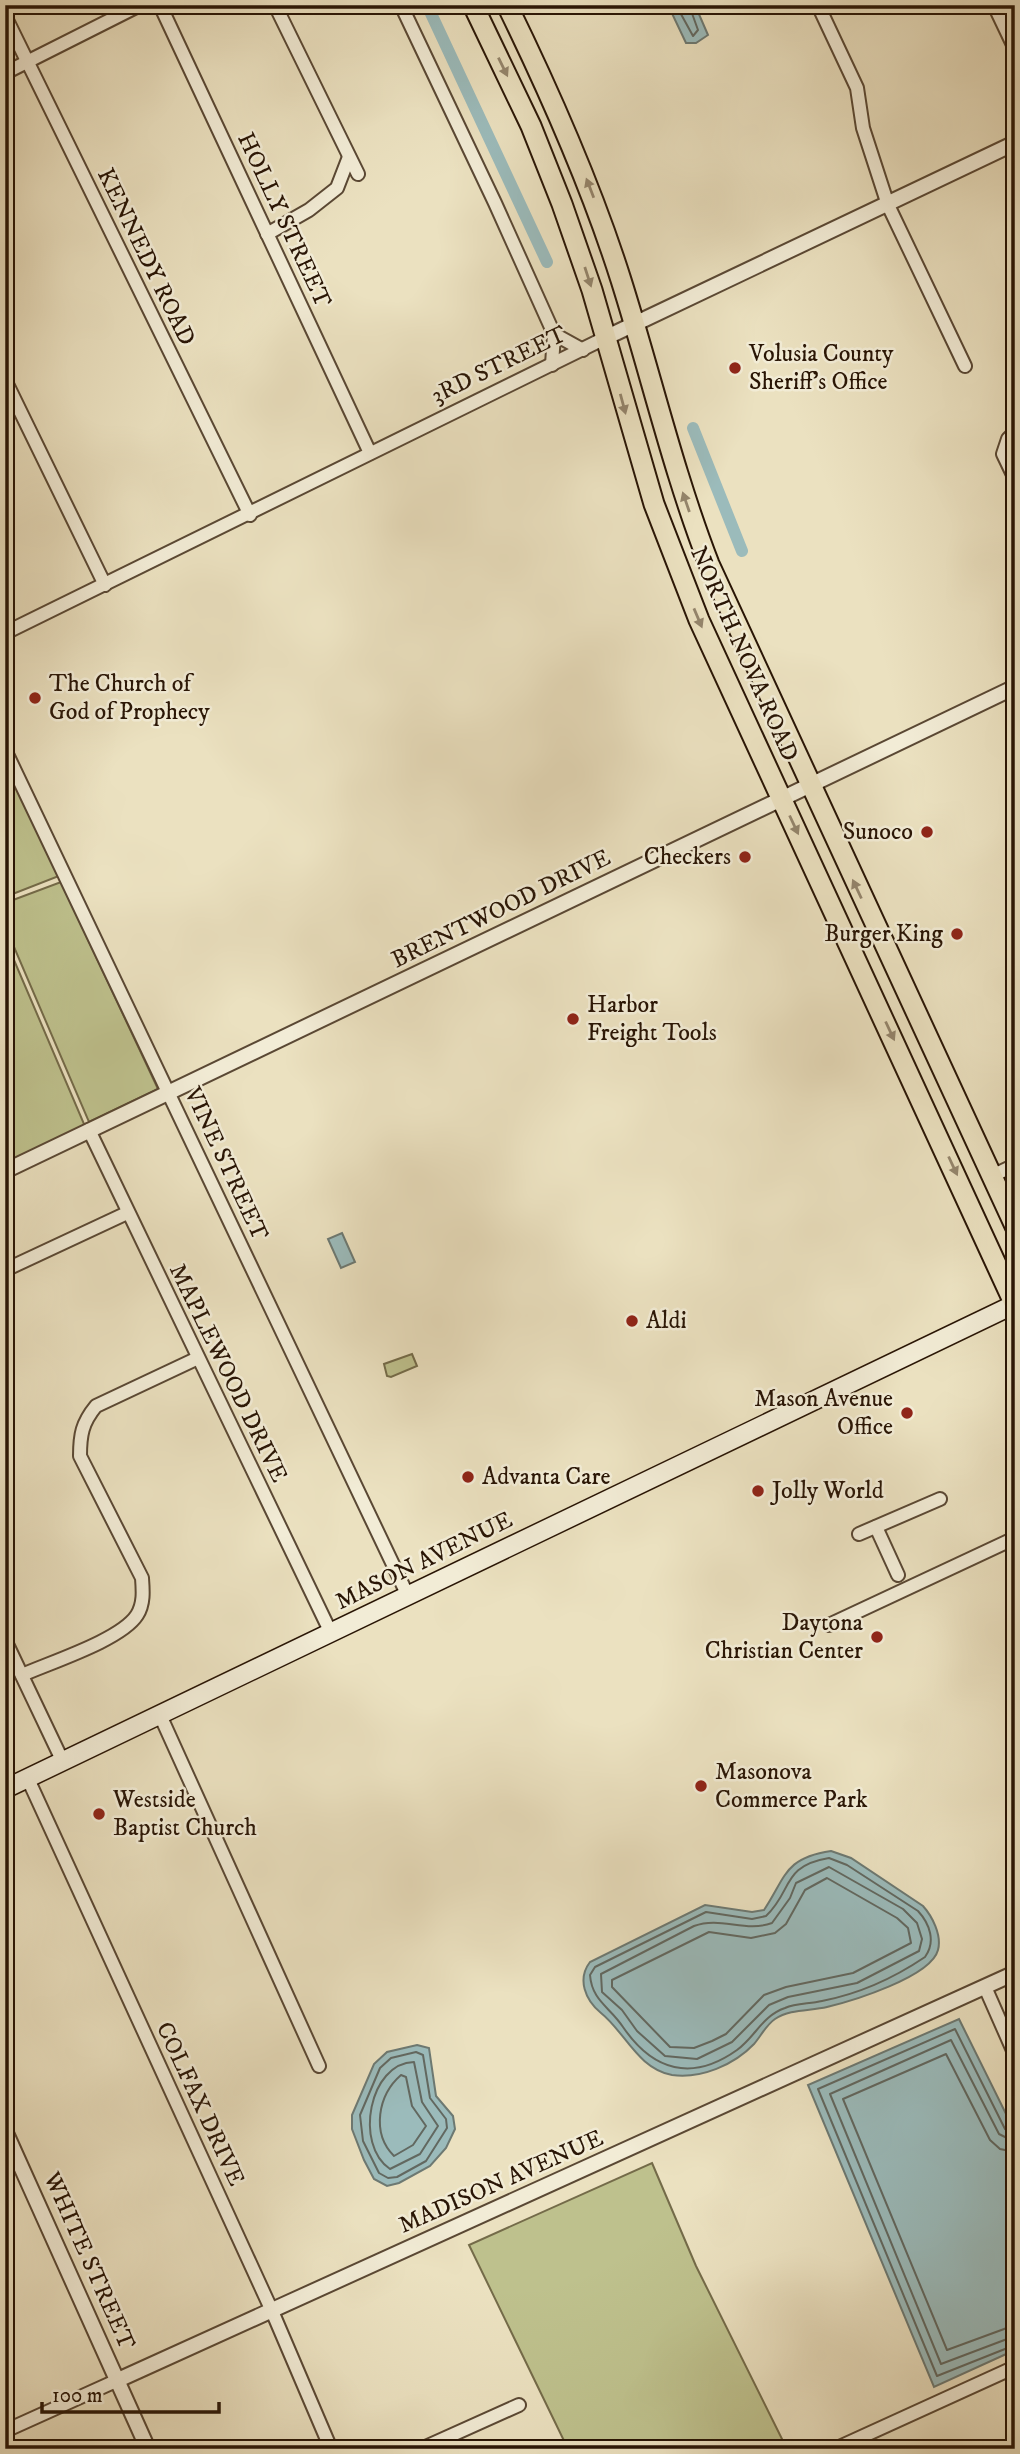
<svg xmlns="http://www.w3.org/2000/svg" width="1020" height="2454" viewBox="0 0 1020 2454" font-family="'IM FELL DW Pica',serif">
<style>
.green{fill:#bec18d;stroke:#746b49;stroke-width:2}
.water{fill:#9bbbbb;stroke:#6d7972;stroke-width:2}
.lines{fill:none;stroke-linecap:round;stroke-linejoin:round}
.shore{stroke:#626860;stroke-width:2}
.canal{stroke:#9bbbbb;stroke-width:12}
.minor-casing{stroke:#5a4834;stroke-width:16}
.tertiary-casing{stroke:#5a4834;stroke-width:18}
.secondary-casing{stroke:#291505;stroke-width:21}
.primary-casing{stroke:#291505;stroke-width:23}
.minor{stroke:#f2ecd6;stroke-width:12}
.tertiary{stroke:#f2ecd6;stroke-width:14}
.secondary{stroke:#f2ecd6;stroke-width:18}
.primary{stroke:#ebe1c0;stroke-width:19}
.oneway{fill:#94856c}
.poi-dot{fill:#8f2418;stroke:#f2ecd6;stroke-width:2.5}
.labels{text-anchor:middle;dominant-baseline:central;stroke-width:5;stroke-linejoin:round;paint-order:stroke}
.street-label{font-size:24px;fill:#291505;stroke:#f2ecd6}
.poi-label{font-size:24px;fill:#291505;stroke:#f2ecd6;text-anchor:start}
</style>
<rect width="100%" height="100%" fill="#ebe1c0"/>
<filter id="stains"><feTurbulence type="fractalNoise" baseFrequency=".00286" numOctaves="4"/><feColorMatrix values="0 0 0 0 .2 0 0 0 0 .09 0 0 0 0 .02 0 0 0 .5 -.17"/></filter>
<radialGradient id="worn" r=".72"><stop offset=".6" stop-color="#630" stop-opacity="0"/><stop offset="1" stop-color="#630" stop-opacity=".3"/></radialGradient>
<g class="green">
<polygon points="5,750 64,874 5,897"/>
<polygon points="61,882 158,1089 89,1122 5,926 5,903"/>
<polygon points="5,939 87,1131 5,1171"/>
<polygon points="412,1354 417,1366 391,1377 387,1376 384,1364"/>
<polygon points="652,2163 696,2266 787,2449 568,2449 469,2245"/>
</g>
<g class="water">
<polygon points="668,5 695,5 708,35 696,43 686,43"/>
<polygon points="342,1233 355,1262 341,1268 328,1239"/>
<path d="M 831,1851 L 851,1858 L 923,1906 C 932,1916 942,1935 938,1950 C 931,1977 852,2001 827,2007 C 810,2011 790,2009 775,2019 C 766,2025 761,2036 754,2044 C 734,2065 701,2079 672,2075 C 638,2069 625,2032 601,2013 C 585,2000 577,1979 590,1962 L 705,1905 L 752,1912 L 764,1910 C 786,1877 784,1858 831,1851 Z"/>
<polygon points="959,2019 1015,2132 1015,2350 934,2387 808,2085"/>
<polygon points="417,2045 429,2048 436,2096 453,2116 455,2129 446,2148 430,2166 399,2183 387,2186 374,2179 364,2160 352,2129 352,2115 374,2064 387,2052"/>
</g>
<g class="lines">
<g class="shore">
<polyline points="676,5 693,36 698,30 689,5"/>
<path d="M 829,1858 L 847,1865 L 918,1911 C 930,1924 936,1942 925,1957 C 894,1978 858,1994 822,2001 C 809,2004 796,2003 785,2008 C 762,2016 756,2036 737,2050 C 692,2082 653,2071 623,2027 C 610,2007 592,2001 590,1975 L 595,1967 L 706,1912 L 752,1919 L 766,1916 C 793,1891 781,1866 829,1858 Z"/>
<path d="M 829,1867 L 903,1909 L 917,1923 L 922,1939 L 919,1951 L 857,1983 L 788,1997 L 769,2005 L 732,2042 L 697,2059 L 665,2056 L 637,2031 L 622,2010 L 602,1992 L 601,1974 L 694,1926 C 721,1916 745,1933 772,1923 L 790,1898 L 796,1883 Z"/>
<polygon points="827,1878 897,1918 908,1928 911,1943 853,1973 786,1987 764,1995 726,2034 712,2041 694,2048 670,2047 612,1987 612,1980 709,1932 751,1938 775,1933 786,1924 805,1890"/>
<polygon points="416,2052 423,2055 430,2098 446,2119 447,2128 426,2161 397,2177 388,2178 379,2173 363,2141 360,2115 380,2068 391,2058"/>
<path d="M 414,2062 L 422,2102 L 438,2126 L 420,2154 L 390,2169 C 354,2145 369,2063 414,2062 Z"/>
<path d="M 401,2075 L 406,2077 L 412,2106 L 426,2126 L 413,2145 L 394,2156 C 371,2133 378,2095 401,2075 Z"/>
<polyline points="1015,2133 1005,2129 955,2029 818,2089 937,2376 1015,2345"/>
<polyline points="1015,2142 999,2134 951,2040 830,2094 941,2364 1015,2336"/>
<polyline points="1015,2152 1000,2149 990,2140 946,2054 843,2099 947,2350 1015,2325"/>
</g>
<g class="canal">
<polyline points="427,5 547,262"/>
<polyline points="693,428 742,551"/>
</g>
<defs>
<g id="minor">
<polyline points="160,5 370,453"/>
<polyline points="275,5 358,174"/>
<polyline points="401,5 495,203 554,334 552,365"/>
<polyline points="818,5 857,88 863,128 888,205 965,366"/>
<polyline points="994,5 1015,49"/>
<polyline points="5,16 250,515"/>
<polyline points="5,73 140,5"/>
<polyline points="1009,146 1015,157"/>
<polyline points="267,234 309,210 337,188 349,157"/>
<polyline points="554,334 583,350"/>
<polyline points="5,380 105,585"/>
<polyline points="1015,432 1008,439 1003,454 1015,479"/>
<polyline points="5,633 605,338"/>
<polyline points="5,750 408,1596"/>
<polyline points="89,1130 331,1633"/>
<polyline points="992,1176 1015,1165"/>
<polyline points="5,1270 127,1213"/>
<polyline points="876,1527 898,1575"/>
<polyline points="859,1534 940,1499"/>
<polyline points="829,1625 1015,1538"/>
<polyline points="5,1640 63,1762"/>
<path d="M 22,1675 C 51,1662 121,1640 137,1615 C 144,1604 143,1591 142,1578 L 80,1456 C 80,1435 82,1423 96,1406 L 198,1358"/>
<polyline points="160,1715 319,2066"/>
<polyline points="28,1779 272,2311 331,2449"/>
<polyline points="985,1987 1015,2055"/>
<polyline points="5,2431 118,2380"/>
<polyline points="421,2449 519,2405"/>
<polyline points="835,2449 1015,2367"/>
</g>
<g id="tertiary">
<polyline points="605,338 1015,143"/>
<polyline points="5,1171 1015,687"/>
<polyline points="5,2131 148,2449"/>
<polyline points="118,2380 1015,1973"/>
</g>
<polyline id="secondary" points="5,1789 1015,1304"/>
<g id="primary">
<polyline points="473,5 531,126 562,204 592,290 654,504 699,620 1015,1305"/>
<path d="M 507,5 C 551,95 591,185 621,280 C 651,375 673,471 709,564 L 1015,1226"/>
</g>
</defs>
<use href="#minor" class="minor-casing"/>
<use href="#tertiary" class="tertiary-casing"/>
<use href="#secondary" class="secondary-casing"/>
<use href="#primary" class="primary-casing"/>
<use href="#minor" class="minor"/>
<use href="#tertiary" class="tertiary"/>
<use href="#secondary" class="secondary"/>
<use href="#primary" class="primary"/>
</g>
<defs><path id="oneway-solid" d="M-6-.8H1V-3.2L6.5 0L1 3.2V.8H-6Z" transform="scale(1.75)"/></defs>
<g class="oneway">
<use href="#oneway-solid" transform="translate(503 67) rotate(64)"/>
<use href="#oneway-solid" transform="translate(590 188) rotate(-111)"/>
<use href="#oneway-solid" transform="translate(588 277) rotate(72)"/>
<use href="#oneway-solid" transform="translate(623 404) rotate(75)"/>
<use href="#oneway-solid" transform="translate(686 502) rotate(-109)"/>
<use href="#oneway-solid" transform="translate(698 618) rotate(67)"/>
<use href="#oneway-solid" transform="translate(794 825) rotate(65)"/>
<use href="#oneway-solid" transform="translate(857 889) rotate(-115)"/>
<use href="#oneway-solid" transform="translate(890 1031) rotate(65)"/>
<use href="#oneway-solid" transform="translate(953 1166) rotate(65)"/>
</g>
<g class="poi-dot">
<circle cx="735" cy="368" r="7"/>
<circle cx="35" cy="698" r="7"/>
<circle cx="927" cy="832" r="7"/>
<circle cx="745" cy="857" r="7"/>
<circle cx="957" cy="934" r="7"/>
<circle cx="573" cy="1019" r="7"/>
<circle cx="632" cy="1321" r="7"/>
<circle cx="907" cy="1413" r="7"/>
<circle cx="468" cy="1477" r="7"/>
<circle cx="758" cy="1491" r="7"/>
<circle cx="877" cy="1637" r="7"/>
<circle cx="701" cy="1786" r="7"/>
<circle cx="99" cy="1814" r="7"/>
</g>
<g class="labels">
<g class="street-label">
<text transform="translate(284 220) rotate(65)">HOLLY STREET</text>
<text transform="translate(146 257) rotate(64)">KENNEDY ROAD</text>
<text transform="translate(499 365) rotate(-26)">3RD STREET</text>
<text transform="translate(744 654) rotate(66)">NORTH NOVA ROAD</text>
<text transform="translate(501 909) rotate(-26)">BRENTWOOD DRIVE</text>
<text transform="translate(226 1164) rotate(65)">VINE STREET</text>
<text transform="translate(228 1373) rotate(64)">MAPLEWOOD DRIVE</text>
<text transform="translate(424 1561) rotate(-26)">MASON AVENUE</text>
<text transform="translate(200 2104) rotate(65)">COLFAX DRIVE</text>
<text transform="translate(501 2182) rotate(-24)">MADISON AVENUE</text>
<text transform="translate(89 2261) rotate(66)">WHITE STREET</text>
</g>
<g class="poi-label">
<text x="749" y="354">Volusia County<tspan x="749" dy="28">Sheriff's Office</tspan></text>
<text x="49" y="684">The Church of<tspan x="49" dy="28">God of Prophecy</tspan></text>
<text x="913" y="832" text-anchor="end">Sunoco</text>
<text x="731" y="857" text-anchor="end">Checkers</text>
<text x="943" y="934" text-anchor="end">Burger King</text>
<text x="587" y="1005">Harbor<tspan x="587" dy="28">Freight Tools</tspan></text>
<text x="646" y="1321">Aldi</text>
<text x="893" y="1399" text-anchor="end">Mason Avenue<tspan x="893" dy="28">Office</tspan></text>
<text x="482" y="1477">Advanta Care</text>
<text x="772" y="1491">Jolly World</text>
<text x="863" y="1623" text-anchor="end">Daytona<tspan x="863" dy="28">Christian Center</tspan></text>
<text x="715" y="1772">Masonova<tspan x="715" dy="28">Commerce Park</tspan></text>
<text x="113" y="1800">Westside<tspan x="113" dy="28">Baptist Church</tspan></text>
</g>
</g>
<rect width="1020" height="2454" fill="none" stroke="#ebe1c0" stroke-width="28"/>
<rect x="7" y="7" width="1006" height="2440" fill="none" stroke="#291505" stroke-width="3.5"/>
<rect x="14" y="14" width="992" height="2426" fill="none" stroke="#291505" stroke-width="2"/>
<path d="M42 2402v10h177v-10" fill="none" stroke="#291505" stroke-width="3.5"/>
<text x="52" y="2402" font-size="21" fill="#291505" stroke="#f2ecd6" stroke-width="5" paint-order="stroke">100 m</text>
<rect width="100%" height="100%" filter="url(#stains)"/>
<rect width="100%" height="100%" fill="url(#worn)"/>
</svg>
